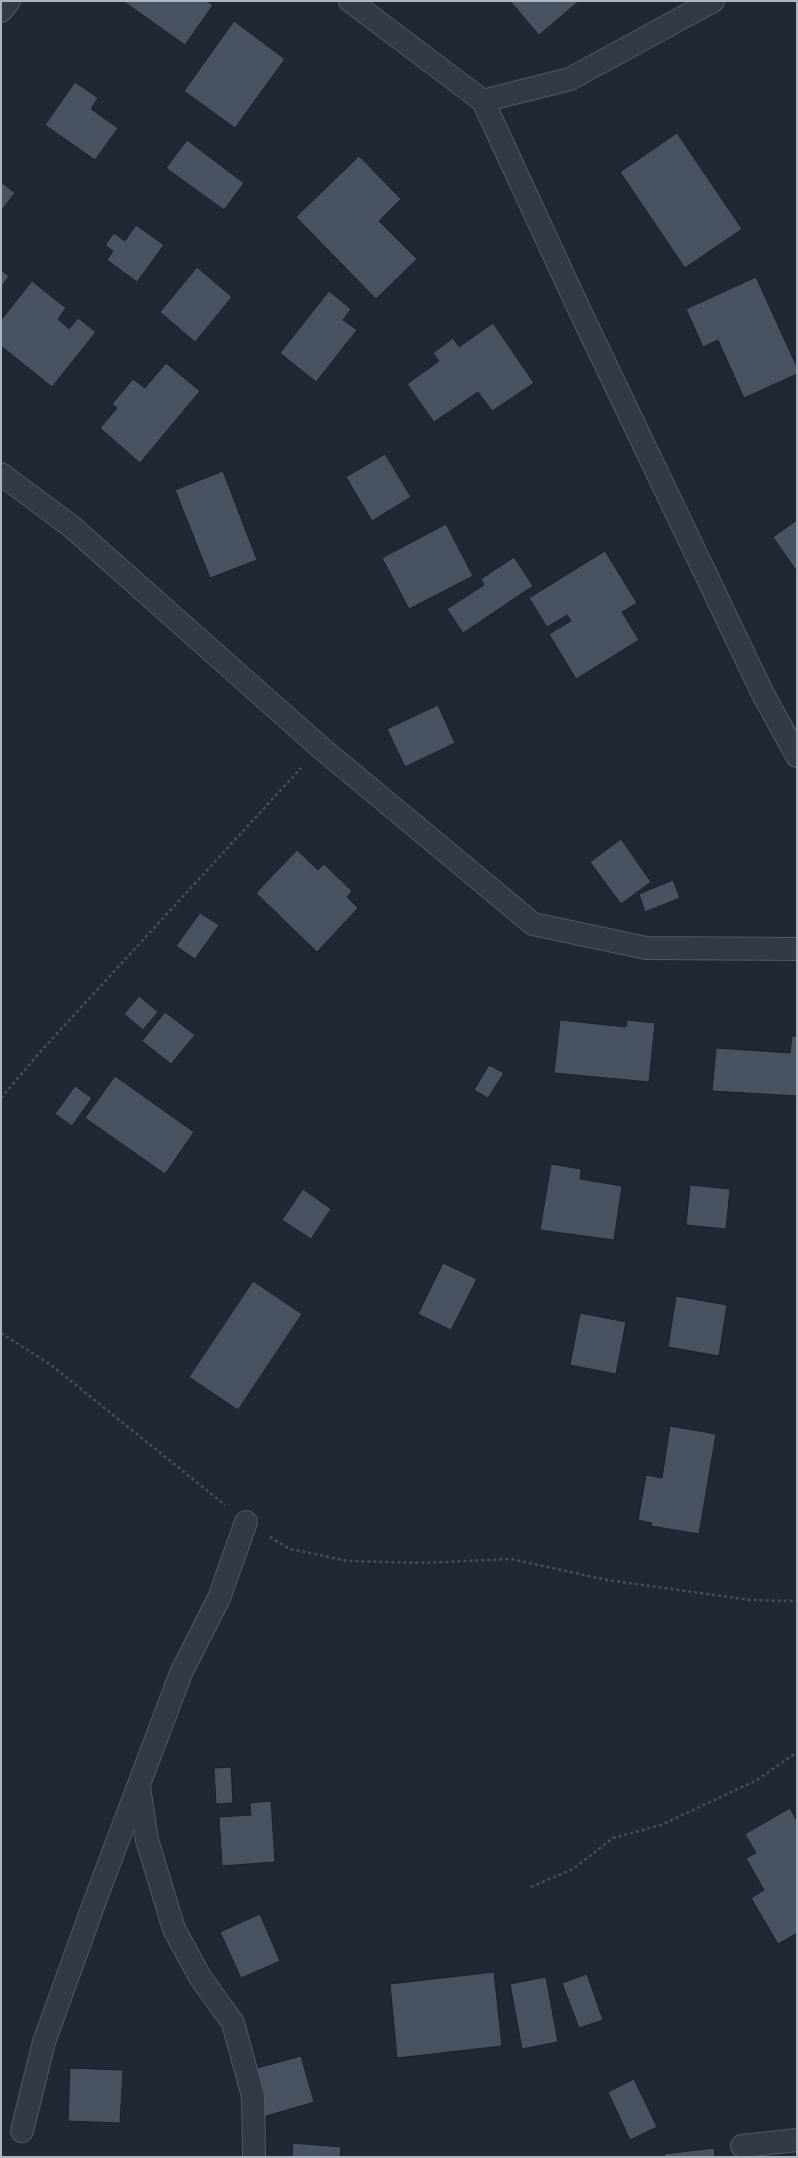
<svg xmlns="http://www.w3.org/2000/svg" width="798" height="2158" viewBox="0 0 798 2158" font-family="'Asap Condensed',sans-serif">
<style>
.building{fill:#495260;stroke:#1c212b}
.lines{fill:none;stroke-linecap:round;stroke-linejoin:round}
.minor-casing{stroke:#525863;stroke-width:24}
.path{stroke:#425155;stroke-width:2.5;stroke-dasharray:3 3;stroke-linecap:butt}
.minor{stroke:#343a45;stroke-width:22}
</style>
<rect width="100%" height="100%" fill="#212834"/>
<g class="building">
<polygon points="123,1 207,1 213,5 185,45"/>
<polygon points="510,1 578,1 578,2 539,35"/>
<polygon points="234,21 285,59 235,128 184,91"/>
<polygon points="75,82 98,98 91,109 118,128 95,160 45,125"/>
<polygon points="677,133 742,229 685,268 620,172"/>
<polygon points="187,140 244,183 224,210 166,168"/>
<polygon points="359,156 401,199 379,221 417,259 376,299 296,217"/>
<polygon points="1,182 15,193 1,211"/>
<polygon points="136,225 164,245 137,282 107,260 113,251 105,245 114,233 125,241"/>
<polygon points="197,267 232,297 195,342 160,312"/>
<polygon points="1,270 9,276 1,288"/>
<polygon points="756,277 797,367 797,374 744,398 718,340 703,347 686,309"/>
<polygon points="32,281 66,308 58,319 69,329 78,318 96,332 52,387 1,346 1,320"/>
<polygon points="329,291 351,309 343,320 357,330 316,382 280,353"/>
<polygon points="493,323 534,383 492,411 478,392 434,422 407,384 439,361 433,353 453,338 459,347"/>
<polygon points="166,363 200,391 140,463 100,428 117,408 112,404 133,379 145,388"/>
<polygon points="385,454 411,497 372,521 346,477"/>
<polygon points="223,471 257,560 210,578 175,490"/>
<polygon points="797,520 797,567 795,569 773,537"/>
<polygon points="446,524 473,576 409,609 382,558"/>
<polygon points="605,551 637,603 622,612 639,640 576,679 549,634 571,621 567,615 547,627 529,598"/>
<polygon points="514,557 533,586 463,633 447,609 484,585 481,579"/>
<polygon points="438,705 455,743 405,767 387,729"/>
<polygon points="621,839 651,882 621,904 590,862"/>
<polygon points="297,850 318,870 324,864 352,891 347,897 358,908 317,952 256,893"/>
<polygon points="673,880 680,898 645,912 639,894"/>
<polygon points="200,913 219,925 195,959 176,946"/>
<polygon points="139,996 158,1012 143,1030 124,1014"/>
<polygon points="165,1012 195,1035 171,1064 142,1041"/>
<polygon points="560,1020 626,1027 627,1020 655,1023 649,1082 554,1073"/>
<polygon points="792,1036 797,1036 797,1096 712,1091 716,1048 790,1053"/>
<polygon points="489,1065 504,1073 488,1098 474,1090"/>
<polygon points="115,1076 194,1132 165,1174 85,1118"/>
<polygon points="75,1086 92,1098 72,1126 55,1114"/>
<polygon points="551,1164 581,1169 580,1179 622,1186 614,1240 540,1230"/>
<polygon points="690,1185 730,1189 726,1229 686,1225"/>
<polygon points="303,1189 331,1209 311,1239 282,1220"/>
<polygon points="443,1263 477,1279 451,1330 418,1314"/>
<polygon points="253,1281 302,1314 238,1410 189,1377"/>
<polygon points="676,1296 727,1305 719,1356 668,1347"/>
<polygon points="580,1313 626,1322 616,1374 570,1365"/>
<polygon points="670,1426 716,1434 699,1534 651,1526 652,1523 638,1520 646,1475 662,1478"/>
<polygon points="231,1767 233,1803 216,1804 214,1768"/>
<polygon points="271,1801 275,1862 222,1866 219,1817 251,1815 250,1803"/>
<polygon points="790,1808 797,1821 797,1933 778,1944 751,1898 764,1890 746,1858 756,1853 745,1834"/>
<polygon points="260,1914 280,1961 241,1978 220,1932"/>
<polygon points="494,1972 502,2046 397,2058 390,1984"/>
<polygon points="587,1974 603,2020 579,2028 562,1983"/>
<polygon points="546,1977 558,2042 522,2049 510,1984"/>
<polygon points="301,2056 314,2102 263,2117 250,2070"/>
<polygon points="70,2068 123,2070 120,2123 68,2121"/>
<polygon points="634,2079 657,2127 630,2140 608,2092"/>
<polygon points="293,2143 341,2147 340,2157 292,2157"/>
<polygon points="714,2148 715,2157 665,2157 664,2154"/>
</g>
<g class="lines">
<defs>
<g id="minor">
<polyline points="350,1 483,101 570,79 713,1"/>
<polyline points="1,11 9,1"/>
<polyline points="483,101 579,309 763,694 797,756"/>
<polyline points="1,474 72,527 320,747 533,924 646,948 797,949"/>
<polyline points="139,1787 147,1840 174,1929 200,1977 233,2023 253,2096 254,2157"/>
<polyline points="22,2131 44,2042 96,1898 181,1673 219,1598 246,1522"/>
<polyline points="742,2146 797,2140"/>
</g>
</defs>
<use href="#minor" class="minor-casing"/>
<g class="path">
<polyline points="1,1098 41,1051 301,768"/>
<polyline points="1,1333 51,1365 225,1505"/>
<polyline points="270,1537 290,1549 348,1561 421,1563 511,1559 607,1580 750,1600 797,1601"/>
<polyline points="531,1887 573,1869 613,1838 661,1825 757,1780 797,1752"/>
</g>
<use href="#minor" class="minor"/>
</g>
<rect width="798" height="2158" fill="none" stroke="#aeb5c2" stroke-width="4"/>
</svg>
